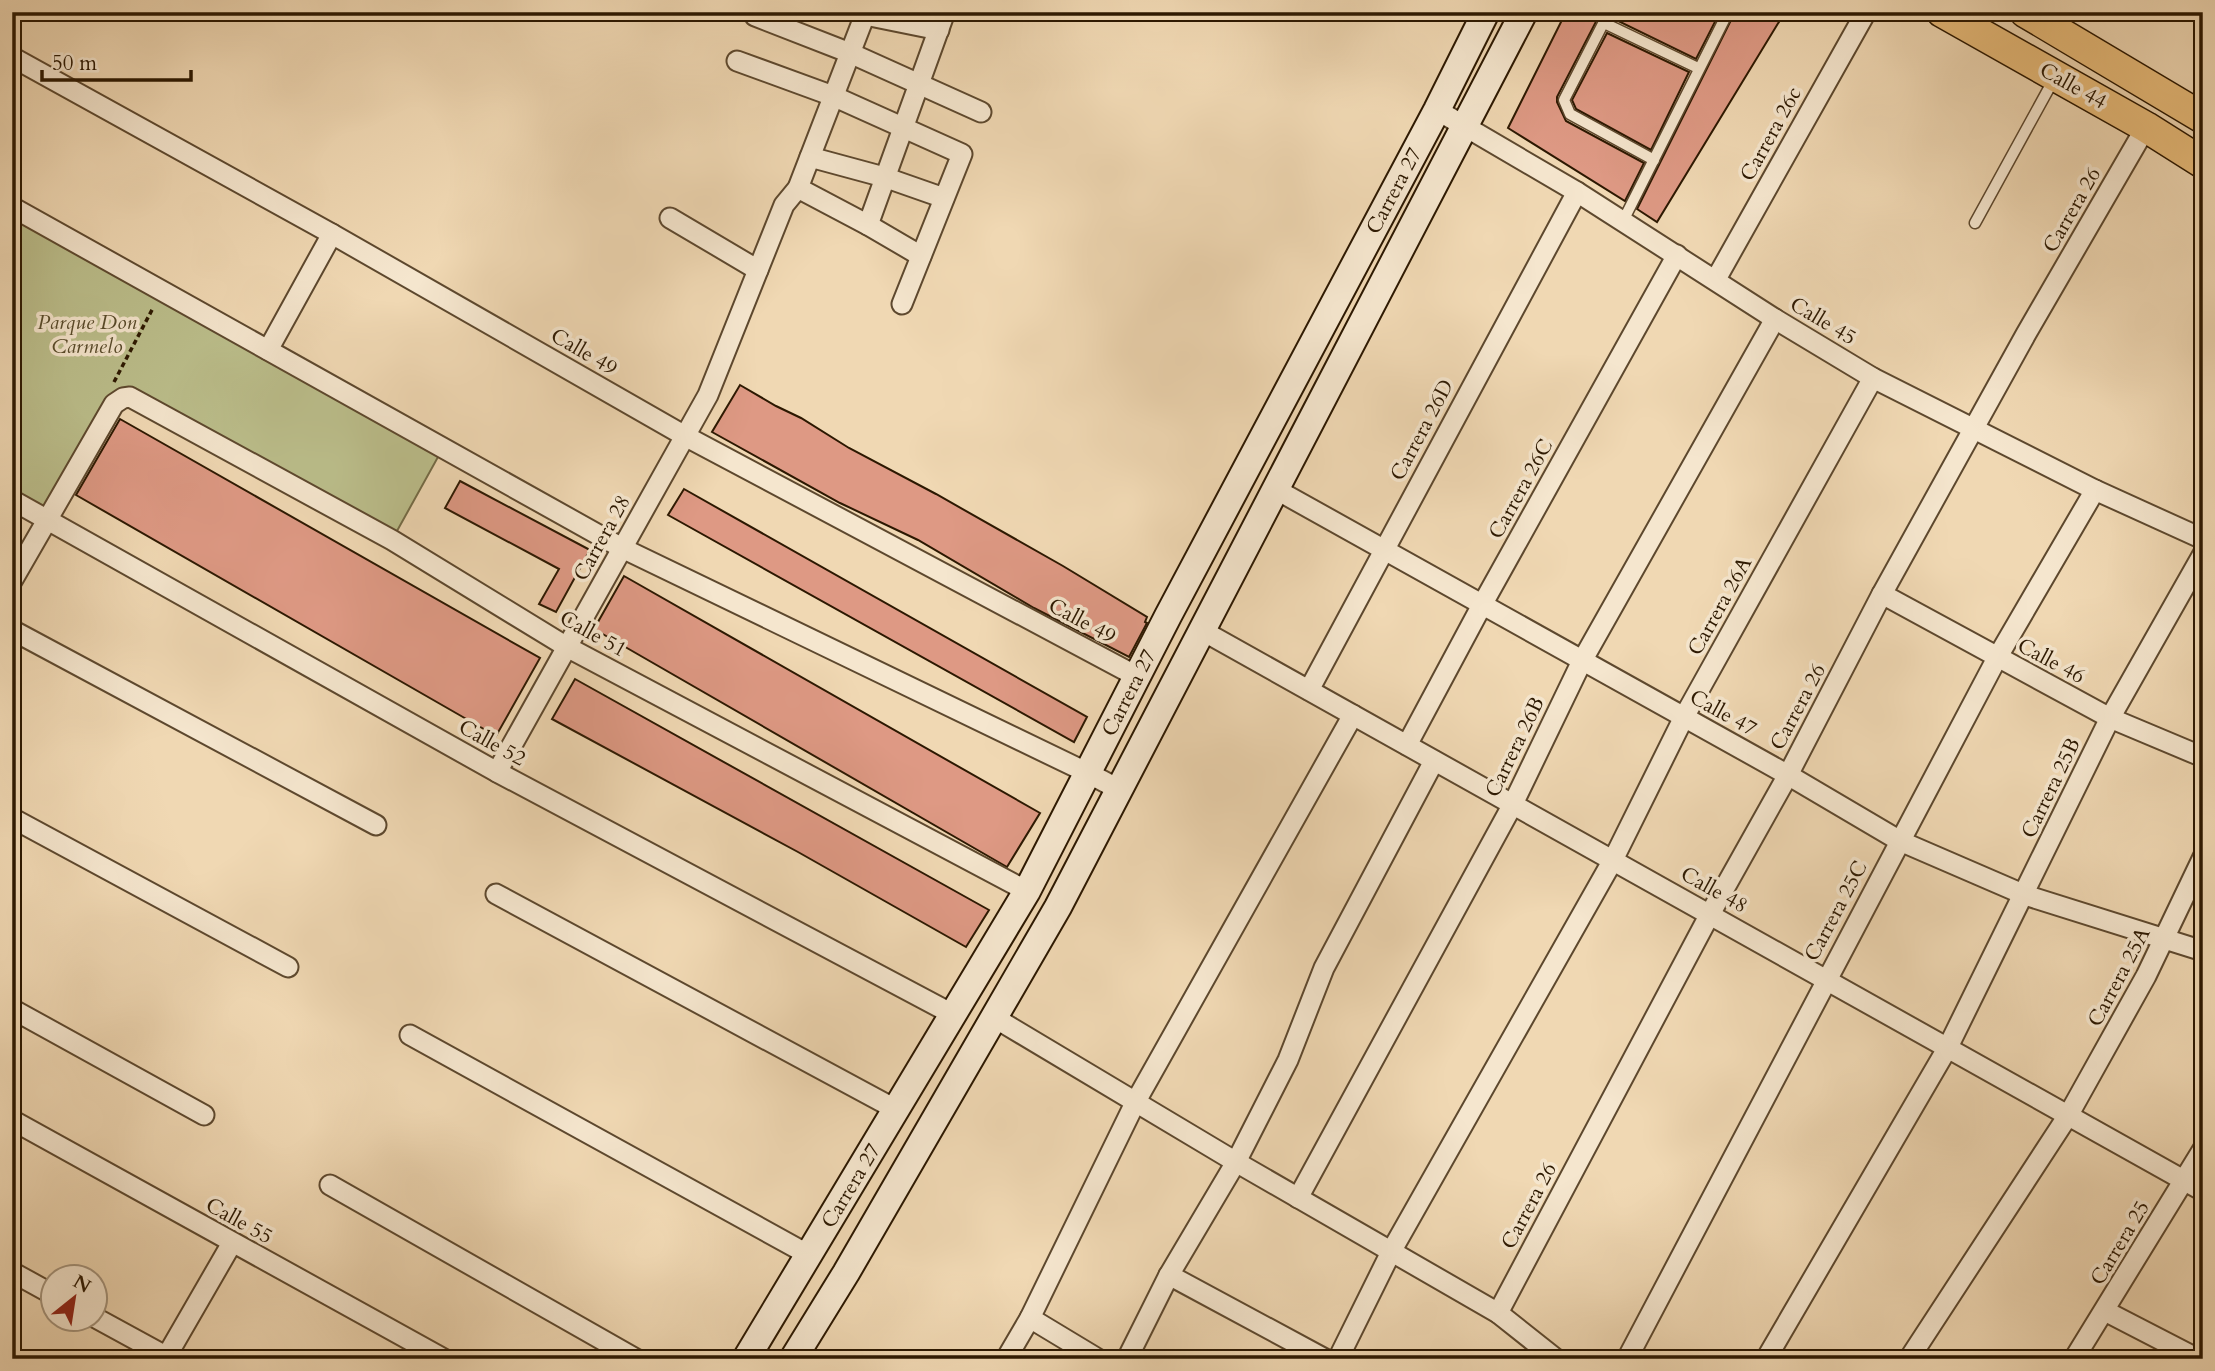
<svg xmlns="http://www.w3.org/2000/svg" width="2215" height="1371" viewBox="0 0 2215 1371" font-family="Cardo,serif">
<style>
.green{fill:#bbbe8b;stroke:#746b46;stroke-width:2}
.building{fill:#de9984;stroke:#2c1801;stroke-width:2}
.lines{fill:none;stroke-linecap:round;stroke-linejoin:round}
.lane-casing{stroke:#5d482e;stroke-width:13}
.street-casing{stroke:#5d482e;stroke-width:23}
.secondary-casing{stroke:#2c1801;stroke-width:30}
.primary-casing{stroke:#2c1801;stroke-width:33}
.path{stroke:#2c1801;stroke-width:3.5;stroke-dasharray:5 3.5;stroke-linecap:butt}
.lane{stroke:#f5e6ce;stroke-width:10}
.street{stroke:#f5e6ce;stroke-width:19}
.secondary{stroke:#f5e6ce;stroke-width:26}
.primary{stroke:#e8bc7a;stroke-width:30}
.labels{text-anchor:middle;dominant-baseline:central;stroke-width:7;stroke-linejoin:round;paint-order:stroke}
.street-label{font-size:21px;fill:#2c1801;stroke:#f5e6ce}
.park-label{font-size:21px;font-style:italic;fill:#574a2a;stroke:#f5e6ce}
</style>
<rect width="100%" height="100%" fill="#f0d8b3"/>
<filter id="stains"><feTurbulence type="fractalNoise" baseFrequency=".00286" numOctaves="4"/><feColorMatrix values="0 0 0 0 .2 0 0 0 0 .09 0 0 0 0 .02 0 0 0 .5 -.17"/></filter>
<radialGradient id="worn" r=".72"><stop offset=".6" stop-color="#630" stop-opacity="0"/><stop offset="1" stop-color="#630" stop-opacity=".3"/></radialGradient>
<polygon class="green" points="12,207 443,448 392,540 123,398 47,519 12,500"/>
<g class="building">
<polygon points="1566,12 1601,12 1557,97 1557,102 1566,121 1644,163 1625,201 1508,128"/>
<polygon points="1616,12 1720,12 1696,59 1614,19"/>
<polygon points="1735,12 1785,12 1657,222 1637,209"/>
<polygon points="1607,33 1689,72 1651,150 1576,109 1572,100"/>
<polygon points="740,385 776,406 801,418 849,448 936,494 1063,566 1147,617 1145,622 1147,623 1129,657 1034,608 918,540 840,503 712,432"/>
<polygon points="120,419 540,658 496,736 76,495"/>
<polygon points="460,481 590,550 556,612 539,604 559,569 445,508"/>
<polygon points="684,489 1087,717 1074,742 668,515"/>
<polygon points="624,576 1040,813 1007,867 594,629"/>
<polygon points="575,679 989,910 966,947 798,852 552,719"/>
</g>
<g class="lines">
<defs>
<g id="lane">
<polyline points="1609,12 1564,100 1570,114 1654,160"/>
<polyline points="1604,23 1698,68"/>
<polyline points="1623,221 1728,12"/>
<polyline points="1975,223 2054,79"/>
</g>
<g id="street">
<polyline points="865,15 939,30"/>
<polyline points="755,16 850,53 981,112"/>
<polyline points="12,57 332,234 685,436 1138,677"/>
<polyline points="737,61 833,96 962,154 902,304"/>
<polyline points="1437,110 1577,192 1775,319 1873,378 2095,490 2203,539"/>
<polyline points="810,157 884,177 944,198"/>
<polyline points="798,188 868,225 945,12"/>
<polyline points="12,207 622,548 1088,773 1120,790"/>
<polyline points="670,218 758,270"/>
<polyline points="868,225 921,256"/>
<polyline points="1716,279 1866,12"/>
<polyline points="268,350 332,234"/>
<polyline points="1277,490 1788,775 1900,841 2025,895 2203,951"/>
<polyline points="12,500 497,772 954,1015"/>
<polyline points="12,581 114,404 123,398 130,397 392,540 567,647 1027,891"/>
<polyline points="1882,594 2110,718 2203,757"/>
<polyline points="12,630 376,825"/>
<polyline points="1203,631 2203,1191"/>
<polyline points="1309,690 1577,192"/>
<polyline points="1407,745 1482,605 1677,255"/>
<polyline points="497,772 708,395 784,205 798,188 866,12"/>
<polyline points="12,818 288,967"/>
<polyline points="496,894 897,1110"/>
<polyline points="12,1009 204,1115"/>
<polyline points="995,1018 1236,1162 1498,1313 1556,1359"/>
<polyline points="410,1035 809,1255"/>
<polyline points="12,1120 444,1359"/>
<polyline points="330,1185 636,1359"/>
<polyline points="1298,1198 1513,804 1582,661 1775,319"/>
<polyline points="12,1272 52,1294"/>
<polyline points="1169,1275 1325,1359"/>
<polyline points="2105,1311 2198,1359"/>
<polyline points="1498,1313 1710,914 1788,775 1882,594 2026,334 2146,127"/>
<polyline points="94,1317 171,1359"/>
<polyline points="1030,1318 1098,1359"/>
<polyline points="165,1359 232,1243"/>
<polyline points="1006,1359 1030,1318 1136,1101 1353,715"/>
<polyline points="1127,1359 1169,1275 1236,1162 1288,1060 1324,968 1434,761"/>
<polyline points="1338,1359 1392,1250 1613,860 1684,717 1873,378"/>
<polyline points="1627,1359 1997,658 2095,490"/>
<polyline points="1766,1359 1948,1047 2110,718 2203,554"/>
<polyline points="1909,1359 2069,1114 2146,976 2203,857"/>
<polyline points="2074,1359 2203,1149"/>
</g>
<g id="secondary">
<polyline points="746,1359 1027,891 1168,616 1437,110 1486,12"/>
<polyline points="793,1359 846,1273 1058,907 1524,12"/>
</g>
<g id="primary">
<polyline points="1942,12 2146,127 2203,163"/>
<polyline points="2025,12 2203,118"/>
</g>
</defs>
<use href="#lane" class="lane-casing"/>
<use href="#street" class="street-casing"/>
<use href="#secondary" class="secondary-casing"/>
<use href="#primary" class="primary-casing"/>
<polyline class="path" points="114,382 153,308"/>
<use href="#lane" class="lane"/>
<use href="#street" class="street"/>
<use href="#secondary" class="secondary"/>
<use href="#primary" class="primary"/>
</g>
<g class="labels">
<g class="street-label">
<text transform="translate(2073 86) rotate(29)">Calle 44</text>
<text transform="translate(1771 134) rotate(-61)">Carrera 26c</text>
<text transform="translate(1394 191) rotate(-62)">Carrera 27</text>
<text transform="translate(2072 210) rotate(-60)">Carrera 26</text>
<text transform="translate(1823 321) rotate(31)">Calle 45</text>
<text transform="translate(584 352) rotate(30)">Calle 49</text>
<text transform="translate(1422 430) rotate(-62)">Carrera 26D</text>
<text transform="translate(1521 489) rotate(-61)">Carrera 26C</text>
<text transform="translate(602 538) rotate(-61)">Carrera 28</text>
<text transform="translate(1720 606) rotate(-61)">Carrera 26A</text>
<text transform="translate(1082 621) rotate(28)">Calle 49</text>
<text transform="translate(593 634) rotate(29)">Calle 51</text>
<text transform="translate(2051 661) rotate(28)">Calle 46</text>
<text transform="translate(1129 693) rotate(-63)">Carrera 27</text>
<text transform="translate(1798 707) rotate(-62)">Carrera 26</text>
<text transform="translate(1723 713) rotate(29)">Calle 47</text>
<text transform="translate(492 743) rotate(29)">Calle 52</text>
<text transform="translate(1515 747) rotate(-64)">Carrera 26B</text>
<text transform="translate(2051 788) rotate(-64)">Carrera 25B</text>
<text transform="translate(1714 890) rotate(29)">Calle 48</text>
<text transform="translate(1836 911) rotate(-62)">Carrera 25C</text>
<text transform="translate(2119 977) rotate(-62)">Carrera 25A</text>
<text transform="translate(851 1186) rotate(-59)">Carrera 27</text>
<text transform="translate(1529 1206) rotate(-62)">Carrera 26</text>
<text transform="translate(239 1221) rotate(29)">Calle 55</text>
<text transform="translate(2120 1243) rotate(-59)">Carrera 25</text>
</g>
<g class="park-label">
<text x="87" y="322">Parque Don<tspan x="87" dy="24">Carmelo</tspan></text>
</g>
</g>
<rect width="2215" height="1371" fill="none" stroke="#f0d8b3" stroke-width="42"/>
<rect x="14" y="14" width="2187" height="1343" fill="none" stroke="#2c1801" stroke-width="3.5"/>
<rect x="21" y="21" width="2173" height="1329" fill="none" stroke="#2c1801" stroke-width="2"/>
<g transform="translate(74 1298) rotate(30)"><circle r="33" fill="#f5e6ce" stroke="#a5947c" stroke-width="2"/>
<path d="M0-5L12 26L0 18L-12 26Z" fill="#8f2418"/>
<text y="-10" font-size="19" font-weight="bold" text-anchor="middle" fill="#2c1801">N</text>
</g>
<path d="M42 70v10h149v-10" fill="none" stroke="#2c1801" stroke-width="3.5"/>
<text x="52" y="70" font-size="21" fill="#2c1801" stroke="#f5e6ce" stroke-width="5" paint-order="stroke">50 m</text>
<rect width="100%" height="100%" filter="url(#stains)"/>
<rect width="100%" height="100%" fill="url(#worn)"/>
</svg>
